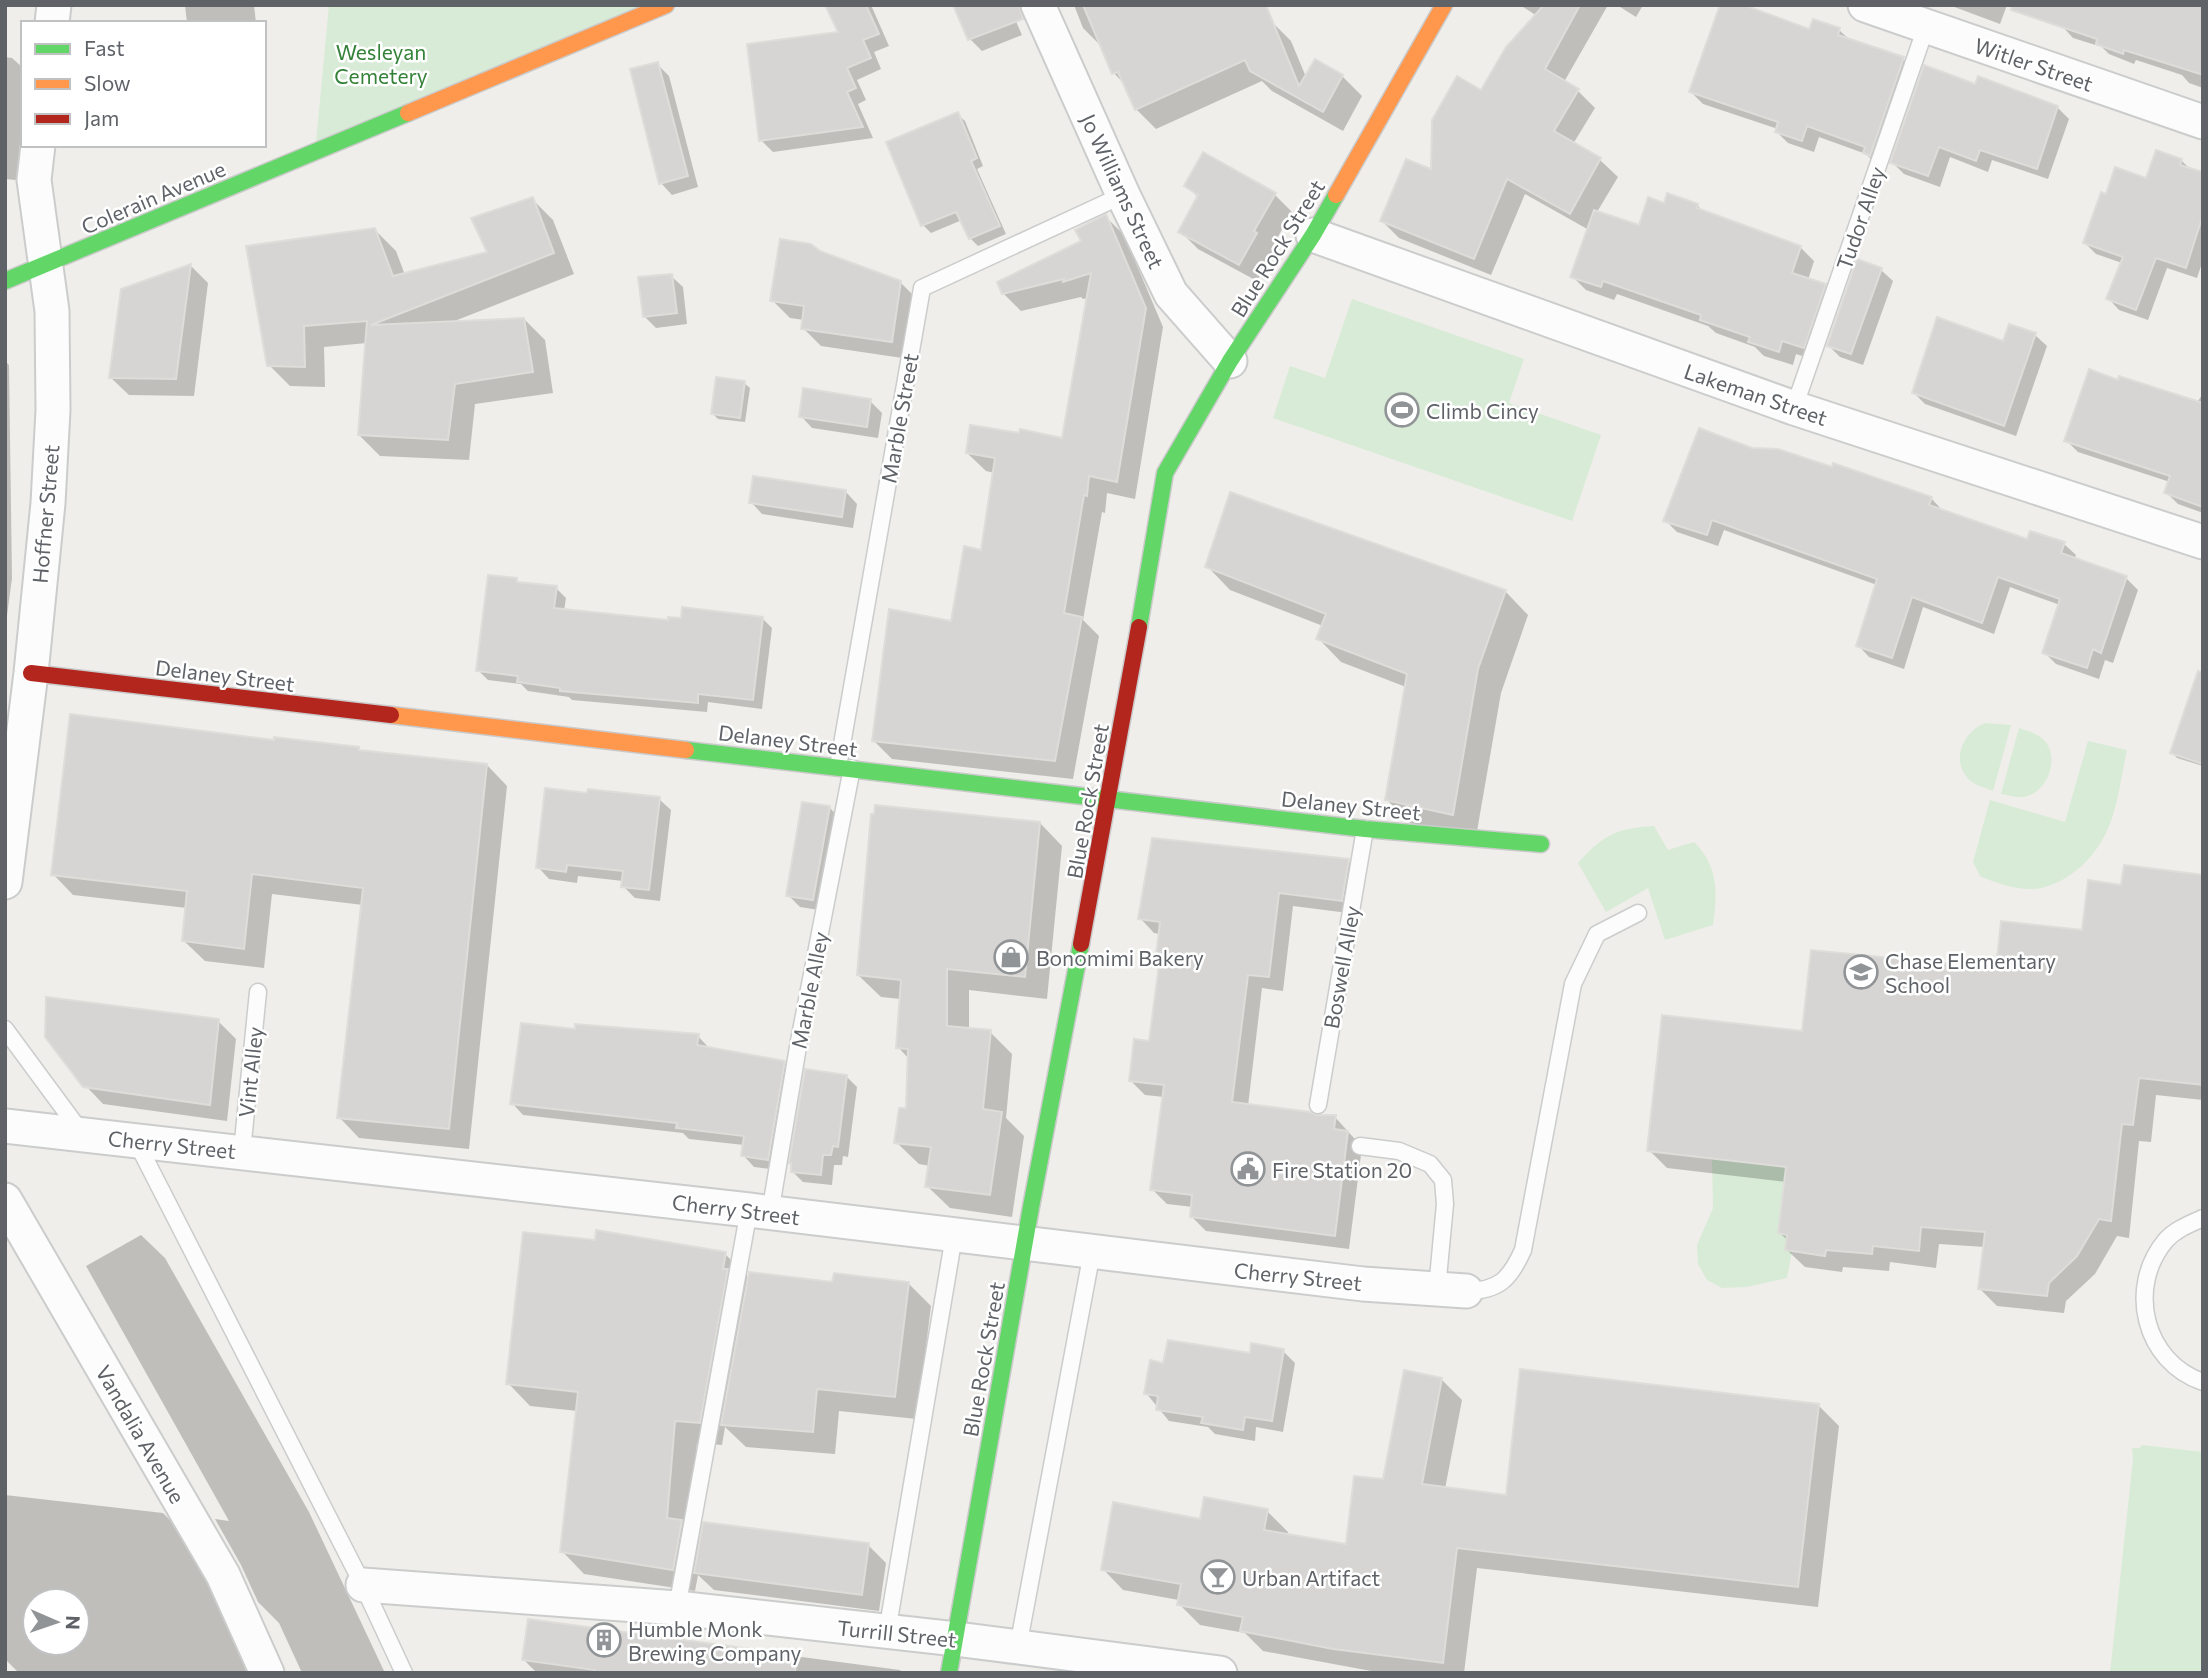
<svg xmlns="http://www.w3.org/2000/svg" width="2208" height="1678" viewBox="0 0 2208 1678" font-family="Commissioner,sans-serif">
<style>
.green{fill:#d8ebd6}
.shadow{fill:#0003;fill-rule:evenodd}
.building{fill:#d6d5d3;stroke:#deddd9;stroke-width:2}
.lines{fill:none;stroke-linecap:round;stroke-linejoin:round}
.lane-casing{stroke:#cbcccc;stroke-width:19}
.street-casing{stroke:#cbcccc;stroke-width:37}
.fast-casing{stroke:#cacacb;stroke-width:19}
.slow-casing{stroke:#cacacb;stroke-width:19}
.jam-casing{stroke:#cacacb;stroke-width:19}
.lane{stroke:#fdfcfc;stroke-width:16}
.street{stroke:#fdfcfc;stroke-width:33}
.fast{stroke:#63d668;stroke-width:16}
.slow{stroke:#ff974d;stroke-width:16}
.jam{stroke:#b3261e;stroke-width:16}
.labels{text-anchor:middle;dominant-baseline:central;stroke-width:5;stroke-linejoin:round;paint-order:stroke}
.park-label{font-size:21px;fill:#348238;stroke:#fff}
.street-label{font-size:21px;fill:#5f6368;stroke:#fff}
.poi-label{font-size:21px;fill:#5f6368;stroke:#fff;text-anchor:start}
</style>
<rect width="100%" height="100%" fill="#efeeea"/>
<g class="green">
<polygon points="329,5 666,5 315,153"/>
<polygon points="1352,299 1524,359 1509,403 1601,435 1572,521 1273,418 1290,366 1325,378"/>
<path d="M 1985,723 L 2011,725 L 1993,791 C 1986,788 1978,786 1972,782 C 1949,764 1962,732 1985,723 Z"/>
<path d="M 2019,728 C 2028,731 2037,733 2044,740 C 2061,758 2047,794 2023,797 C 2016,798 2008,795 2001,794 Z"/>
<path d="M 2088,741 L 2127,750 C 2122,772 2119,797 2112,818 C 2102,850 2076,879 2042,888 C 2024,892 1997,884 1980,876 L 1973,862 L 1990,800 L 2065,822 Z"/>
<path d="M 1654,826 L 1668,850 L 1694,842 C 1718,866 1718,892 1713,925 L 1665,940 L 1648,888 L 1606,912 L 1578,863 C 1603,835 1617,828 1654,826 Z"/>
<polygon points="1762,1122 1791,1125 1778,1233 1787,1235 1785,1250 1792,1251 1787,1278 1747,1287 1722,1288 1707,1280 1698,1264 1697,1245 1713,1208 1712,1159 1756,1164"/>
<polygon points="2142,1445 2203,1452 2203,1673 2110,1673 2133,1459 2132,1448 2140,1448"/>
</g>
<g class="shadow">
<polygon points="185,5 254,5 256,23 187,23"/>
<polygon points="828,5 871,5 889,46 874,52 881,69 857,80 866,100 858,104 873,138 773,152 761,140 841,34"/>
<polygon points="955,5 1009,5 1022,35 982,51 970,39"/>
<polygon points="1074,5 1263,5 1271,21 1291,41 1306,77 1342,76 1362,96 1343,131 1272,91 1262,81 1156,129 1136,109 1125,85 1114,73 1103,48 1083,28"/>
<polygon points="1520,5 1608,5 1564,82 1578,91 1595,108 1573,144 1600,160 1618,177 1597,212 1640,228 1665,206 1697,205 1705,213 1800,247 1814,261 1808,280 1825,285 1839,299 1818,361 1796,354 1793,365 1764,356 1755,347 1716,333 1708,326 1617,294 1614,300 1586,290 1572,276 1589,230 1525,194 1491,275 1399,238 1382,221 1432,172 1482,92 1537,16"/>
<polygon points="1617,5 1643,5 1636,17"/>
<polygon points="1949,5 2007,5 2000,24"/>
<polygon points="2203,5 2203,88 2189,83 2182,75 2136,60 2134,64 2109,54 2102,47 2073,38 2062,26"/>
<polygon points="1839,30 1851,41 1903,59 1915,71 1877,165 1866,154 1819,137 1814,152 1788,143 1777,132 1778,129 1703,104 1691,92 1810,32"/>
<polygon points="5,57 12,58 23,68 23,145 26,181 5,179"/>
<polygon points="657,64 669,76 698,187 672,195 661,183"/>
<polygon points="1976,87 2057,107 2069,119 2048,179 1992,160 1988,172 1950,157 1940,187 1904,174 1892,162"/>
<polygon points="957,114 965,121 983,166 977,169 1006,234 978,246 970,238 962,220 931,233 923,225 888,143"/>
<polygon points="1204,154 1275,195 1292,212 1271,249 1274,251 1257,281 1198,249 1180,231 1199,198 1186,186"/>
<polygon points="2181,160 2192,171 2203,174 2203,260 2197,278 2167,268 2148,320 2119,310 2108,298 2122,263 2096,254 2085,243 2107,196 2147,180"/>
<polygon points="532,199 553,220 574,274 452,322 524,319 545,340 553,393 475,404 469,460 380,456 359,435 367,343 324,347 325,387 290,386 269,365 374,229 396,251 405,275 489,253"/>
<polygon points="1106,217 1124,235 1163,327 1135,499 1107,493 1105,513 1102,512 1083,620 1099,636 1073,779 892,759 874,741 953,623 982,552 995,473 986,471 967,453 1064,440 1088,298 1083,299 1081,297 1021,311 1003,293 1083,242"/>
<polygon points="819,252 900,282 918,300 909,359 821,346 803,328 804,320 790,318 772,300"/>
<polygon points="191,266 208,283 194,396 129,395 111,378"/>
<polygon points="1881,270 1893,281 1863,365 1840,357 1829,346"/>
<polygon points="671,276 683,287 687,324 656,328 644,316"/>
<polygon points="2035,335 2047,346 2016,436 1925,404 1914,393 2004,343"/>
<polygon points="5,361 9,365 12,578 5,631"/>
<polygon points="2119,382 2197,403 2203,393 2203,513 2178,504 2166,492 2170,482 2078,452 2066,440"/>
<polygon points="744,383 750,388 745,422 718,419 712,413"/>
<polygon points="870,401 882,413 878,438 812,428 801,416"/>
<polygon points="1752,450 1931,498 1942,510 2029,541 2064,544 2076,555 2074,560 2126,578 2138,590 2113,663 2105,660 2099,679 2056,664 2044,652 2060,605 2010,587 1994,634 1923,607 1904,669 1869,657 1858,645 1877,585 1724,530 1718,546 1677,532 1665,520"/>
<polygon points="846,492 857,504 853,528 762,514 751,502"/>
<polygon points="1207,566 1505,591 1528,615 1501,693 1476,837 1410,823 1387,800 1406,687 1341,662 1318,638 1323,626 1230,590"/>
<polygon points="516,580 520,584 556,588 566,598 564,611 669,622 762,618 772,628 762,709 708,702 707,712 572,700 569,697 528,691 521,684 488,680 478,670"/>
<polygon points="2203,727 2203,766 2177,758 2172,752"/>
<polygon points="276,742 359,749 362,752 487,765 507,786 469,1149 359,1138 339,1117 363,905 272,894 264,968 205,961 184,941 187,908 73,895 53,874"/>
<polygon points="659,799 671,810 660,901 635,898 623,886 623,881 578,876 577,883 549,879 538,867"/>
<polygon points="830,808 841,820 825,911 800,907 788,895"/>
<polygon points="1040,823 1062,846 1047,999 969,990 969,1030 990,1032 1012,1054 1006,1118 1024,1136 1012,1217 950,1208 927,1186 930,1166 919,1164 896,1142 907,1110 909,1059 898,1047 901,999 881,997 858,975"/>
<polygon points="1348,861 1363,876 1356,914 1293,906 1283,991 1262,988 1248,1106 1317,1117 1335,1117 1362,1147 1349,1249 1206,1231 1192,1217 1193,1207 1167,1204 1152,1189 1164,1097 1145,1095 1130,1080 1151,1043 1160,967 1157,964 1160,934 1154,933 1140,918"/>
<polygon points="2203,876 2203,1100 2156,1095 2151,1142 2139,1141 2129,1238 2117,1236 2095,1274 2066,1301 2064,1313 1997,1306 1980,1289 1985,1247 1939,1244 1936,1268 1890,1262 1889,1271 1843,1267 1842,1272 1805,1267 1787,1250 1788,1241 1780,1233 1786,1182 1667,1168 1649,1150 1804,1033 1997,970 2083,931 2122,887"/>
<polygon points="218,1021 236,1039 227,1121 103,1104 85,1085"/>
<polygon points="577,1031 698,1036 709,1048 784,1062 796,1074 779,1170 754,1167 743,1155 744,1145 689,1139 683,1133 523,1115 512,1103"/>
<polygon points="846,1076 857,1087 848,1157 843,1156 842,1165 834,1165 832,1185 803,1182 792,1171"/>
<polygon points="141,1235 165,1258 309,1512 385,1673 302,1673 279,1623 258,1602 241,1565 215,1519 229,1521 86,1266"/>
<polygon points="725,1254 749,1278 833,1284 908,1283 931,1306 917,1419 839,1411 835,1454 746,1447 725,1427 722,1445 697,1443 689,1529 702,1541 868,1545 886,1563 879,1611 714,1590 698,1575 695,1591 584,1574 562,1551 578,1411 530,1406 508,1383"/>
<polygon points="1283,1351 1295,1363 1283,1432 1256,1427 1255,1441 1215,1434 1208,1427 1169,1421 1146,1393 1165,1365"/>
<polygon points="1441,1379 1462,1400 1445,1489 1507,1497 1818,1405 1839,1426 1818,1607 1477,1568 1464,1673 1382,1673 1263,1651 1245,1633 1200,1625 1179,1604 1179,1600 1123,1590 1103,1569 1202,1521 1267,1511 1288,1532 1287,1536 1347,1546"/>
<path d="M 5,1495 L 163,1513 L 185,1535 L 256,1673 L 19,1673 L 5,1659 ZM 35,1601 L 77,1601 L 77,1643 L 35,1643 Z"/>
<polygon points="529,1621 900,1670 903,1673 537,1673 524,1660"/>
</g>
<g class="building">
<polygon points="825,5 866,5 879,34 863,40 871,58 847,68 856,88 847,92 863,127 759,141 747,44 838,32"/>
<polygon points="953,5 1019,5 1023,19 968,40"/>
<polygon points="1083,5 1266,5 1299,86 1315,59 1343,75 1323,112 1250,71 1245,60 1135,110 1118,72 1112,74"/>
<polygon points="1544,5 1580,5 1545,69 1579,89 1554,131 1601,158 1570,214 1507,179 1474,259 1380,221 1406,159 1431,169 1432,120 1457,76 1481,90 1506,47"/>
<polygon points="1720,5 1744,5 1809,29 1813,19 1840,28 1838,35 1904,57 1870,156 1863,153 1865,147 1807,126 1802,141 1775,132 1778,122 1689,92"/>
<polygon points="2012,5 2203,5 2203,75 2124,50 2123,54 2096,44 2097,39 2011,10"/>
<polygon points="658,62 688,176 659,184 630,69"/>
<polygon points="1924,65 1975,84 1978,76 2058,106 2037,169 1980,150 1976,161 1939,147 1928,176 1890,163"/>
<polygon points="958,112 977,158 971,161 1000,226 969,239 956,212 921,226 886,142"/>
<polygon points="2156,150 2182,159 2180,165 2203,172 2203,215 2186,268 2156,258 2136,310 2106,299 2123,257 2083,243 2101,192 2106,194 2115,167 2146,178"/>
<polygon points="1203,152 1276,193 1254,231 1257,233 1239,265 1178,232 1198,195 1184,186"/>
<polygon points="1667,193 1698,204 1697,208 1801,246 1792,273 1826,284 1804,348 1782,341 1779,352 1748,342 1750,337 1700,320 1701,315 1603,281 1601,287 1570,277 1594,210 1639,225 1648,197 1664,203"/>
<polygon points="533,197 554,253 371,325 524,318 533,372 455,384 448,440 358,435 367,321 304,326 305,367 267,366 246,246 375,228 393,276 487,252 471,218"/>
<polygon points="1106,214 1146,308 1117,482 1089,476 1087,496 1084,495 1064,613 1082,617 1055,761 872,741 889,609 951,621 964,546 981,550 995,458 966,453 970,425 1019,433 1020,429 1062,438 1091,273 1063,282 1064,279 1002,294 997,282 1081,241 1075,230"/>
<polygon points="780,239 811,244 820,251 901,281 892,342 801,329 804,306 770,301"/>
<polygon points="1857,259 1882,268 1851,354 1827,346"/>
<polygon points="191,264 176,379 109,378 121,289"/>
<polygon points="672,274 677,313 643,317 638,277"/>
<polygon points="1937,317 2003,341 2009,324 2036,333 2004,426 1912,393"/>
<polygon points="2089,369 2118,380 2119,376 2203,403 2203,507 2164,493 2170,476 2064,441"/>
<polygon points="716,377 745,381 740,418 711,414"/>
<polygon points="803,388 871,399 867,427 799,417"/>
<polygon points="1699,428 1752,448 1778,449 1832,467 1833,463 1932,497 1929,505 2027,539 2030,531 2065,542 2061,553 2127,576 2101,653 2093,649 2087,668 2042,653 2060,599 1998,577 1982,623 1912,597 1892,658 1856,646 1877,579 1712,520 1707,535 1663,521"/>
<polygon points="753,476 846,490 842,517 749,503"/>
<polygon points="1230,492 1506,590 1478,669 1453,815 1385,800 1407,674 1316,639 1326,614 1205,567"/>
<polygon points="488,575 517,578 517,582 557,586 554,608 668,620 668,617 681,618 682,607 763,617 753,700 698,694 698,703 560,691 560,688 517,682 518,676 476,671"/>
<polygon points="2198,671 2203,672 2203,764 2170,753"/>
<polygon points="70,714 274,740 274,737 359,747 359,750 487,764 449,1129 337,1118 363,888 252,874 244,949 182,941 187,891 51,875"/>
<polygon points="545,788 587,793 588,789 660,797 649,890 621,887 623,871 567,865 566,872 536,868"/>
<polygon points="802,802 830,806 813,900 786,896"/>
<polygon points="875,805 1040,822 1025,977 947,969 947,1026 991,1030 983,1109 1002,1112 990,1195 925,1187 931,1147 894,1143 899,1108 906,1108 908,1049 896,1048 901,980 857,975 871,814 874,814"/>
<polygon points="1152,838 1349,859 1342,901 1279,893 1269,977 1248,975 1232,1102 1310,1112 1317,1115 1336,1115 1334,1129 1348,1131 1335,1236 1190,1217 1192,1195 1150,1190 1164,1085 1129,1081 1134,1039 1149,1041 1159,965 1155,964 1160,922 1138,919"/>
<polygon points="2124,865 2203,875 2203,1085 2139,1078 2133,1125 2122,1124 2111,1221 2099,1219 2077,1256 2049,1283 2047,1296 1978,1289 1985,1232 1921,1227 1919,1251 1873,1246 1872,1254 1826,1250 1825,1256 1785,1250 1787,1235 1778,1233 1786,1167 1647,1151 1662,1015 1802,1031 1811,950 1996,968 2001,921 2082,930 2088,880 2121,885"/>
<polygon points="46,997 219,1019 210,1105 83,1087 45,1037"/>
<polygon points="521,1023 575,1029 575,1024 699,1034 697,1045 785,1061 768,1160 741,1156 744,1136 676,1128 677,1123 510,1104"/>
<polygon points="805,1069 847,1075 838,1147 833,1146 831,1155 823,1155 821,1175 791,1172 791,1163 789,1163"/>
<polygon points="596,1230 726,1252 723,1269 728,1269 700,1423 675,1421 667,1518 682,1520 673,1570 560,1552 578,1392 506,1384 523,1232 595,1240"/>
<polygon points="749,1272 832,1282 834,1273 909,1282 895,1397 817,1389 813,1432 721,1425"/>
<polygon points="1168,1340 1250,1353 1251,1343 1284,1349 1272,1421 1245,1417 1243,1430 1201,1423 1203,1417 1156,1410 1158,1396 1144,1394 1150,1360 1163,1363"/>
<polygon points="1520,1369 1819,1404 1798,1587 1457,1548 1443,1663 1333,1649 1240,1631 1243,1617 1177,1605 1181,1584 1101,1570 1113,1502 1200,1519 1204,1497 1268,1509 1264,1530 1346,1544 1354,1476 1383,1479 1404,1370 1442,1378 1422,1484 1506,1495"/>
<polygon points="703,1522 869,1543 862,1595 694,1573"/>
<polygon points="528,1619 796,1655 795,1673 594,1673 595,1670 522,1660"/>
</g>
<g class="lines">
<defs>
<g id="lane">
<polyline points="1794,408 1926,27"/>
<polyline points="838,767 922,288 1123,195"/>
<polyline points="5,1029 81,1132"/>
<polyline points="1318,1105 1365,829"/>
<polyline points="136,1141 363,1585 404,1673"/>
<polyline points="1360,1146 1399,1151 1430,1164 1443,1180 1445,1204 1437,1289"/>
<polyline points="242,1151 258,992"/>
<polyline points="770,1213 799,1041 852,768"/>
<path d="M 2203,1218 C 2190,1224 2176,1229 2166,1240 C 2126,1287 2144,1362 2203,1382"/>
<path d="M 1466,1291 C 1499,1291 1510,1279 1523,1250 L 1573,984 L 1597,934 L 1638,913"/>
<polyline points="677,1608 749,1210"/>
<polyline points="887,1632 954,1236"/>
<polyline points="1018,1647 1092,1252"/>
</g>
<g id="street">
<polyline points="1038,5 1123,195 1171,294 1230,361"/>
<polyline points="1865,5 2203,122"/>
<polyline points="52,23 54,5"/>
<polyline points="1313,235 1794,408 2203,542"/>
<polyline points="5,882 31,673 48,503 53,410 52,311 34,180 38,145"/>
<polyline points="5,1126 749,1210 1363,1284 1466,1291"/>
<polyline points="5,1200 223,1575 267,1673"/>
<polyline points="363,1585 677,1608 956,1639 1220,1673"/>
</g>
<g id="fast">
<polyline points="5,281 408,113"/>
<polyline points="1139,627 1165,473 1230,361 1313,235 1336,195"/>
<polyline points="686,750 1365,829 1541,844"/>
<polyline points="949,1673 1031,1207 1081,944"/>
</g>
<g id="slow">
<polyline points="408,113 666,5"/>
<polyline points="1336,195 1444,5"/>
<polyline points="391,715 686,750"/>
</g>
<g id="jam">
<polyline points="31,673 391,715"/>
<polyline points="1081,944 1139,627"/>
</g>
</defs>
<use href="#lane" class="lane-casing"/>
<use href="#street" class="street-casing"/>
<use href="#fast" class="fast-casing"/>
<use href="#slow" class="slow-casing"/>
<use href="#jam" class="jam-casing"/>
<use href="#lane" class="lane"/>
<use href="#street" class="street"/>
<use href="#fast" class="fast"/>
<use href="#slow" class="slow"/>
<use href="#jam" class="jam"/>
</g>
<defs>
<symbol id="stadium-ring" viewBox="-11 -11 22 22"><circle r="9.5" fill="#fff" stroke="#919496" stroke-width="1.5"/><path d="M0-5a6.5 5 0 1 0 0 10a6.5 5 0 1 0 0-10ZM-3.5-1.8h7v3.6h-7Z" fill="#919496"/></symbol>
<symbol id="shop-ring" viewBox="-11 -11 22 22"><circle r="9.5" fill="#fff" stroke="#919496" stroke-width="1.5"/><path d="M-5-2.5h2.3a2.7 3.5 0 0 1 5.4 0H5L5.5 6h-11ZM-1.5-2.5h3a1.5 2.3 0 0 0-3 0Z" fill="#919496"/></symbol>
<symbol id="school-ring" viewBox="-11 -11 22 22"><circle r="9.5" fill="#fff" stroke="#919496" stroke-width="1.5"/><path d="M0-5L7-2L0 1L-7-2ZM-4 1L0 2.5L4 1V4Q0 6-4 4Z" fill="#919496"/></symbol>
<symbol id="civic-ring" viewBox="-11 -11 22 22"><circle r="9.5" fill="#fff" stroke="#919496" stroke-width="1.5"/><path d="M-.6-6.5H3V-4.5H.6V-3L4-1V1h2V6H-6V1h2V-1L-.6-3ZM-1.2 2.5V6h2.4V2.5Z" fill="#919496"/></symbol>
<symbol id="bar-ring" viewBox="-11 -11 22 22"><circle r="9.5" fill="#fff" stroke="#919496" stroke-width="1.5"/><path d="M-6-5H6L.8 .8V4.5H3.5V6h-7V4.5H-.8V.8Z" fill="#919496"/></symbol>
<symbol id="building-ring" viewBox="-11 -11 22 22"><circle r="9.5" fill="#fff" stroke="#919496" stroke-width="1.5"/><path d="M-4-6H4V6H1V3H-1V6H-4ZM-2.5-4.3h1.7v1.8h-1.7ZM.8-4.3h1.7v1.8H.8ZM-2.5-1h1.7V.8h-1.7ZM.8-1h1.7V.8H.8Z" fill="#919496"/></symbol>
</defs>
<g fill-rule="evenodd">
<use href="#stadium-ring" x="1383" y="391" width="38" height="38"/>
<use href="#shop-ring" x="992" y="938" width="38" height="38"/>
<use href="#school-ring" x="1842" y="953" width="38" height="38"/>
<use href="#civic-ring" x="1229" y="1150" width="38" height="38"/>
<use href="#bar-ring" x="1199" y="1558" width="38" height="38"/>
<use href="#building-ring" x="585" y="1621" width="38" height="38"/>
</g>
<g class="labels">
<g class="park-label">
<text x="381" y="51">Wesleyan<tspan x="381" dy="24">Cemetery</tspan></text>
</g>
<g class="street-label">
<text transform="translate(2034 64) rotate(19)">Witler Street</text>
<text transform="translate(1123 191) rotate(65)">Jo Williams Street</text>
<text transform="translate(153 197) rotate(-23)">Colerain Avenue</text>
<text transform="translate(1860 218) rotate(-71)">Tudor Alley</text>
<text transform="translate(1277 248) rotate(-58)">Blue Rock Street</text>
<text transform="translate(1756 394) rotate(19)">Lakeman Street</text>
<text transform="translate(899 418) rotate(-80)">Marble Street</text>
<text transform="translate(45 514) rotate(-85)">Hoffner Street</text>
<text transform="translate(225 675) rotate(7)">Delaney Street</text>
<text transform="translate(788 740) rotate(7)">Delaney Street</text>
<text transform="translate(1087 801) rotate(-80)">Blue Rock Street</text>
<text transform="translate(1351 805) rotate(6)">Delaney Street</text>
<text transform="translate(1341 967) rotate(-80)">Boswell Alley</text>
<text transform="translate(809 990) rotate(-79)">Marble Alley</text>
<text transform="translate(250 1072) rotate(-84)">Vint Alley</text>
<text transform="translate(172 1144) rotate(6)">Cherry Street</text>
<text transform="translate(736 1209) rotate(7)">Cherry Street</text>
<text transform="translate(1298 1276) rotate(6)">Cherry Street</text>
<text transform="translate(983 1359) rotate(-80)">Blue Rock Street</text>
<text transform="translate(141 1434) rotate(60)">Vandalia Avenue</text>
<text transform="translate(897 1633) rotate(6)">Turrill Street</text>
</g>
<g class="poi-label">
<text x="1426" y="410">Climb Cincy</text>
<text x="1036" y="957">Bonomimi Bakery</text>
<text x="1885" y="960">Chase Elementary<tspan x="1885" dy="24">School</tspan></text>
<text x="1272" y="1169">Fire Station 20</text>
<text x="1242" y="1577">Urban Artifact</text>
<text x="628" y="1628">Humble Monk<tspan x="628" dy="24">Brewing Company</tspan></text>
</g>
</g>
<rect width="2208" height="1678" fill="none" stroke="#5f6368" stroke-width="14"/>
<rect x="21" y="21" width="245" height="126" fill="#ffffff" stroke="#bfc1c3" stroke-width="2"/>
<rect x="35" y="44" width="35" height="10" fill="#63d668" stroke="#bfc1c3" stroke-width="2"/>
<text x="84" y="56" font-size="21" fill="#5f6368">Fast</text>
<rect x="35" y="79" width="35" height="10" fill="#ff974d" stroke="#bfc1c3" stroke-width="2"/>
<text x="84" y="91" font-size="21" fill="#5f6368">Slow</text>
<rect x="35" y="114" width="35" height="10" fill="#b3261e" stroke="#bfc1c3" stroke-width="2"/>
<text x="84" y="126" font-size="21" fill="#5f6368">Jam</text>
<g transform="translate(56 1622) rotate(92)"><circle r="33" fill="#ffffff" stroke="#bfc1c3" stroke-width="2"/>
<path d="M0-5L12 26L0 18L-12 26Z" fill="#919496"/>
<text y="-10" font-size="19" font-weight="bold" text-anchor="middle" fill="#5f6368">N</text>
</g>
</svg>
